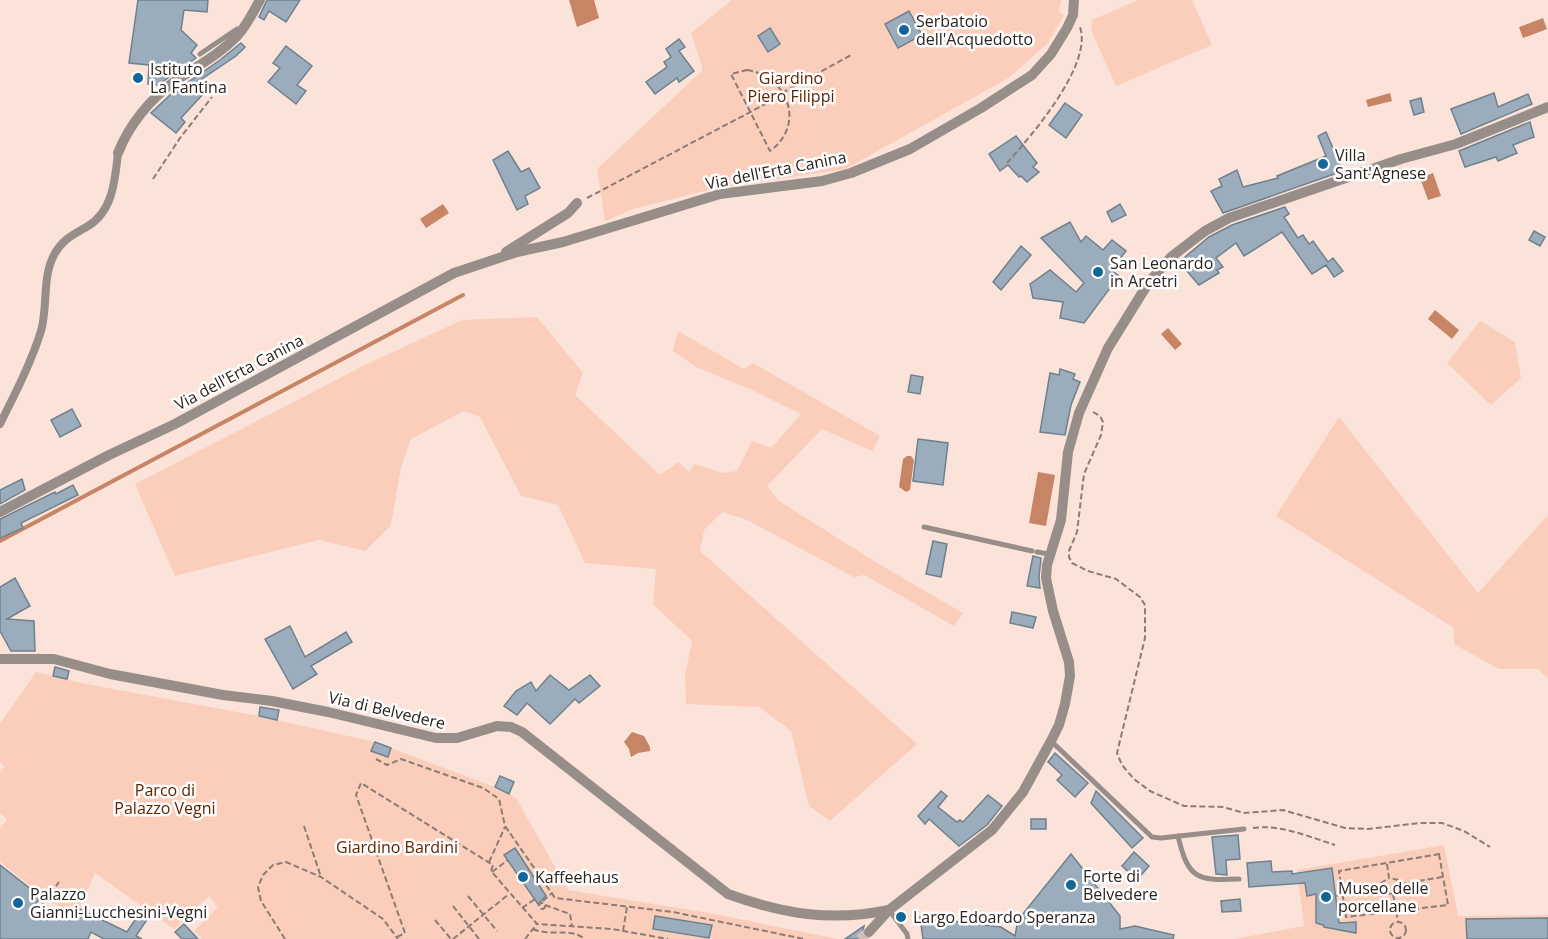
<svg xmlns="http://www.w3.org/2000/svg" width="1548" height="939" viewBox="0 0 1548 939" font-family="'Open Sans',sans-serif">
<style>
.green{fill:#faceba}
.water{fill:#c78566}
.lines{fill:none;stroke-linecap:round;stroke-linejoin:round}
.stream{stroke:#c78566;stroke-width:4}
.building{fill:#9badbc;stroke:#6f818e;stroke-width:1.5}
.minor-tunnel{stroke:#d2bdb4;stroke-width:10;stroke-dasharray:10 5;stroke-linecap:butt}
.path{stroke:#8c7c75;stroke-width:2;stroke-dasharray:6 3;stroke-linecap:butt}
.service{stroke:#978e89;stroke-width:5}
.pedestrian{stroke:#978e89;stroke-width:8}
.minor{stroke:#978e89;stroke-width:10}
.poi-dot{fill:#136798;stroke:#fff;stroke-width:2}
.labels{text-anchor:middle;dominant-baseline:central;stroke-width:5;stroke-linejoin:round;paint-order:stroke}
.poi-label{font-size:16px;fill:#2c231f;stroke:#fff;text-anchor:start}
.park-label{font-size:16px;fill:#612400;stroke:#fff}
.street-label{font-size:16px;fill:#2c231f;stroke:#fff}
</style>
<rect width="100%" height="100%" fill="#fbe3d9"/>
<g class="green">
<polygon points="732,0 1061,0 1059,11 1064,16 1047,44 1007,79 845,169 712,189 633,209 605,221 597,169 703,70 691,33"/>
<polygon points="1138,0 1192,0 1212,45 1116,86 1091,30 1092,20"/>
<polygon points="537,317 583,373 575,395 660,475 678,462 689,472 695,464 723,473 737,471 752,441 771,448 801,414 752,390 696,367 673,351 678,331 744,369 753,363 880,436 872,451 822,429 767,486 779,501 877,563 963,613 954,626 864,575 854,577 747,520 722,512 704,530 700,551 917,744 830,821 809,806 791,731 759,707 686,704 685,676 692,641 653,604 656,569 585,563 558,505 521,496 480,417 464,411 411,439 401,467 391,525 365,551 319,540 175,576 135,484 365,365 462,320"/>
<polygon points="1480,321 1515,342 1521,378 1491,405 1447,363"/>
<polygon points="1339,417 1478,593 1548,515 1548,679 1538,669 1499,669 1454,644 1454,628 1276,516"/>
<polygon points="36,672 76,682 259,716 375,742 495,787 516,798 568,890 709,913 838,939 202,939 194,931 218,907 209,896 174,929 95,873 76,916 49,901 0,862 0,829 7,819 0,813 0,773 5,766 0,762 0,724"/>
<polygon points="1444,845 1458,916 1548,915 1548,939 1234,939 1304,926 1297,870"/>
</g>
<g class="water">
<polygon points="569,0 594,0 599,18 577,27"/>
<polygon points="1543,18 1547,29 1523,38 1519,27"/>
<polygon points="1390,93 1392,101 1368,107 1366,100"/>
<polygon points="1433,173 1441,196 1428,200 1420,178"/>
<polygon points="443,204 449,213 426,228 420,219"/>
<polygon points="1435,310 1459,330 1452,339 1428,319"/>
<polygon points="1168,328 1182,344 1175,350 1161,334"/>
<polygon points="907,456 911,456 914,460 910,490 906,492 899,487 903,459"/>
<polygon points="1038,472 1055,475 1046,526 1029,523"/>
<polygon points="632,732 644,736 650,747 650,751 638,753 631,757 629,749 624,742"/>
</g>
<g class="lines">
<polyline class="stream" points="0,541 463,295"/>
</g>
<g class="building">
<polygon points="138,0 208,0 207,12 184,10 181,30 197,45 191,53 196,58 158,85 148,84 149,65 129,63"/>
<polygon points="267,0 300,0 286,22 269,11 264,20 259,17"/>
<polygon points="909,11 922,35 898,48 885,24"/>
<polygon points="770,28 780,44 768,52 758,36"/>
<polygon points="679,39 685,47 679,51 694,71 679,82 677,78 655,94 646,82 667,67 664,62 671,57 666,49"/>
<polygon points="241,43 245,47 236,56 199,81 206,91 181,118 185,122 176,133 151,113 171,94 220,60"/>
<polygon points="286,46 312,66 297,85 306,91 296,104 268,82 280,68 273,63"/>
<polygon points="1494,93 1498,107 1528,94 1532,104 1461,134 1451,109"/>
<polygon points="1421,98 1424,112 1414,115 1410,101"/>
<polygon points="1065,103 1082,115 1066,138 1049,125"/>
<polygon points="1530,122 1534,137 1513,145 1517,153 1498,161 1496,157 1465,167 1459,151"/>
<polygon points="1326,132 1343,171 1223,213 1211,191 1222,186 1219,179 1237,170 1243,187 1278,178 1277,176 1326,156 1318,136"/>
<polygon points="1016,136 1037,163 1033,167 1039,172 1027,182 1021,176 1019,177 1008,165 1000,171 989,154"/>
<polygon points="508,151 521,172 529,168 540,188 525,196 528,204 517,210 493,160"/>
<polygon points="1120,204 1126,215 1112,222 1107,212"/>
<polygon points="1285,207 1289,214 1284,217 1298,238 1303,235 1309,244 1313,241 1328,262 1333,258 1343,271 1334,277 1326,265 1312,274 1282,232 1244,256 1236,243 1216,258 1223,267 1217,270 1219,273 1199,285 1179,262 1209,237 1232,225"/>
<polygon points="1070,222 1081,242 1086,236 1103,250 1112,240 1126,251 1111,270 1119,276 1084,323 1060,318 1063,302 1033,298 1030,284 1050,270 1076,292 1084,283 1041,238"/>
<polygon points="1534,231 1545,237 1540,246 1529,240"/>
<polygon points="1021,246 1031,255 1001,290 993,282"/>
<polygon points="1060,369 1075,374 1073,379 1080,382 1071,405 1065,435 1040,432 1050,373 1059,375"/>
<polygon points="911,375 923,377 920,394 908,392"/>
<polygon points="72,409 81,426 60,437 51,420"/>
<polygon points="918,439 948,443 943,485 913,481"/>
<polygon points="22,479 25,490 0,504 0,490"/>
<polygon points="73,485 78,495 21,523 23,528 0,538 0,519 55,492 56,494"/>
<polygon points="933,541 947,544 941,577 926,574"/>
<polygon points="1033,556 1041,558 1039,577 1040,588 1027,586"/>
<polygon points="15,578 30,606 7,619 34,621 35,651 11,651 0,631 0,587"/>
<polygon points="1012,612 1036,617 1033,628 1010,623"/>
<polygon points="290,626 305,657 346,632 352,642 311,666 317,674 293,689 265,639"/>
<polygon points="55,667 69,671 67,679 53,676"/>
<polygon points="550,675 569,690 590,675 600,686 579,703 575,699 550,724 527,703 517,715 504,706 516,691 531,682 536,691"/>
<polygon points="260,707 279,710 277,720 259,716"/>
<polygon points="375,742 391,748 388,757 371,751"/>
<polygon points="1055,753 1088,783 1075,797 1057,780 1062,775 1048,762"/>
<polygon points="500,776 514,782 509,794 495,787"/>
<polygon points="941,791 947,796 938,807 957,822 960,820 963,822 988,795 1002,806 987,825 959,846 929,819 925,824 918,816"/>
<polygon points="1096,791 1143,838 1132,848 1091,803"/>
<rect x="1031" y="819" width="15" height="10"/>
<polygon points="1238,835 1240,859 1226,860 1227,875 1216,874 1212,837"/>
<polygon points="515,848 546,896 538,904 504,855"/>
<polygon points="1134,852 1149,866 1137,880 1122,866"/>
<polygon points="1071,854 1120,916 1120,929 1135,926 1174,935 1173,939 923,939 920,917 1001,927 1015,936 1018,920"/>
<polygon points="1271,861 1272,872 1292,871 1292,874 1332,868 1339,923 1356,922 1356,933 1324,927 1323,925 1316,923 1316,894 1307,896 1305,883 1249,887 1247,863"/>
<polygon points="0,865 41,897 34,906 52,919 58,909 76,919 80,909 127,932 142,909 150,915 136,936 142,939 104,939 91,932 88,939 0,939"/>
<polygon points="1240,899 1241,911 1222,912 1221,901"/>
<polygon points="655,916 712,925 709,938 653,929"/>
<polygon points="1548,918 1548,939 1467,939 1466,919"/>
<polygon points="184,924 198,939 182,939 175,932"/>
<polygon points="864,926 862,934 867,939 845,939"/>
</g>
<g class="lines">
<polyline class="minor-tunnel" points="859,939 869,932"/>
<g class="path">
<path d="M 747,70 C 788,76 806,125 770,151 L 731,74 Z"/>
<polyline points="782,93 851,55"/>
<path d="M 1007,163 C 1031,136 1093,65 1080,27"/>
<polyline points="153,179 180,138 212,97"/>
<polyline points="587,198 775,99"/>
<polyline points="1093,412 1100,416 1103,422 1101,435 1084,474 1077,532 1069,551 1069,557 1072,563 1088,571 1116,579 1140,597 1145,605 1145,638 1117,753 1122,765 1134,779 1150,791 1184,806 1223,807 1244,813 1283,810 1345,828 1368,829 1420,823 1442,823 1464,831 1490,847"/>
<polyline points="376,759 387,765 401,759 483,788 499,799 505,826 555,898 673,912 804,939"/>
<polyline points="304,826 321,877"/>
<path d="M 1253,828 C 1280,824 1310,837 1335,845"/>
<polygon points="1439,854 1448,905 1346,917 1339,871"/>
<polyline points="489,862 505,827"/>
<path d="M 1387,864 L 1389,878 L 1399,880 L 1402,889 C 1395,894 1391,895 1383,892 L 1381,883 L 1389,878"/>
<polyline points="492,872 508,860"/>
<polyline points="1401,884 1442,877"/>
<polyline points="1393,894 1398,921"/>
<polyline points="468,896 497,931"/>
<polyline points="1335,896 1382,887"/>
<polyline points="543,901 552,893"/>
<circle cx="542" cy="906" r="3"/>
<polyline points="545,905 570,914 572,926"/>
<polyline points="453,906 479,939"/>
<polyline points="40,908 59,882"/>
<polyline points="522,908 535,899"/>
<polyline points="435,920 451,939"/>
<circle cx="1398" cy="930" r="8"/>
<path d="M 533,929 C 551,937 570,927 585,939"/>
<polyline points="623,931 627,907"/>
<polyline points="397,937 405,933 356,795 361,783 493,865 491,871 537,924 612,929 668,939"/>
<polyline points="285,939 261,901 258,887 263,875 273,865 286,862 321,877 383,919 398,939"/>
<polyline points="453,939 509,894"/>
<polyline points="525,939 537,924"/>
</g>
<g class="service">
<polyline points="200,54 237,29"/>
<polyline points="924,527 1032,551"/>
<polyline points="1037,552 1049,554"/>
<polyline points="1051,741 1152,837 1161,838 1244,829"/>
<path d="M 1178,836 C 1188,879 1197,881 1239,879"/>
<polyline points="889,910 907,934 908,939"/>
</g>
<path class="pedestrian" d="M 0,424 C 15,394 31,363 41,331 C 48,307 42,277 54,255 C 62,239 75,234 88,226 C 113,211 115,180 118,153"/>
<g class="minor">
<path d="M 118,153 C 129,125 150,99 175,81 C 196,67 220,54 238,35 C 247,25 253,12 260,0"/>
<polyline points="506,252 568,213 577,203"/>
<polyline points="0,512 109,455 175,424 454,273 517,252 563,242 720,194 822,181 851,173 910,149 981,108 1032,75 1051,54 1067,28 1073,15 1074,0"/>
<path d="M 0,659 L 54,659 L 110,674 L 223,695 L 272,701 L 328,712 L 436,738 L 457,738 L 497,726 L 511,727 L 522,732 L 728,894 C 783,914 831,922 889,910"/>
<polyline points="869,932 889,910 992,830 1023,792 1051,741 1059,725 1065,704 1070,676 1069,662 1053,611 1046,578 1047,565 1061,520 1068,452 1079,413 1108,348 1149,282 1171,257 1205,231 1229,218 1401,159 1456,144 1548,107"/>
</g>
</g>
<g class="poi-dot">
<circle cx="904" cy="30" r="6"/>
<circle cx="138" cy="78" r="6"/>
<circle cx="1323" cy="164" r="6"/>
<circle cx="1098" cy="272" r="6"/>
<circle cx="523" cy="877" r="6"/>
<circle cx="1071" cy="885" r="6"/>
<circle cx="1326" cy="897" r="6"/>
<circle cx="18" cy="903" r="6"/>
<circle cx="901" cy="917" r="6"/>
</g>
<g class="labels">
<g class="poi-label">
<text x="916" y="21">Serbatoio<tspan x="916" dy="18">dell'Acquedotto</tspan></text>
<text x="150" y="69">Istituto<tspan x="150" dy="18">La Fantina</tspan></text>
<text x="1335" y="155">Villa<tspan x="1335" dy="18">Sant'Agnese</tspan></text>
<text x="1110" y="263">San Leonardo<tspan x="1110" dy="18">in Arcetri</tspan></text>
<text x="1083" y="876">Forte di<tspan x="1083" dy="18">Belvedere</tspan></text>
<text x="535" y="877">Kaffeehaus</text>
<text x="1338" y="888">Museo delle<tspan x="1338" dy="18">porcellane</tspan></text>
<text x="30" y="894">Palazzo<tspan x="30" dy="18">Gianni-Lucchesini-Vegni</tspan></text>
<text x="913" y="917">Largo Edoardo Speranza</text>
</g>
<g class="park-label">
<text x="791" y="78">Giardino<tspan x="791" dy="18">Piero Filippi</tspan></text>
<text x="165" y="790">Parco di<tspan x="165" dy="18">Palazzo Vegni</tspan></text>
<text x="397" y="847">Giardino Bardini</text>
</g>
<g class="street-label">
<text transform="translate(776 170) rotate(-11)">Via dell'Erta Canina</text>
<text transform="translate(239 372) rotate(-28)">Via dell'Erta Canina</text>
<text transform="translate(387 710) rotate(13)">Via di Belvedere</text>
</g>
</g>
</svg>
